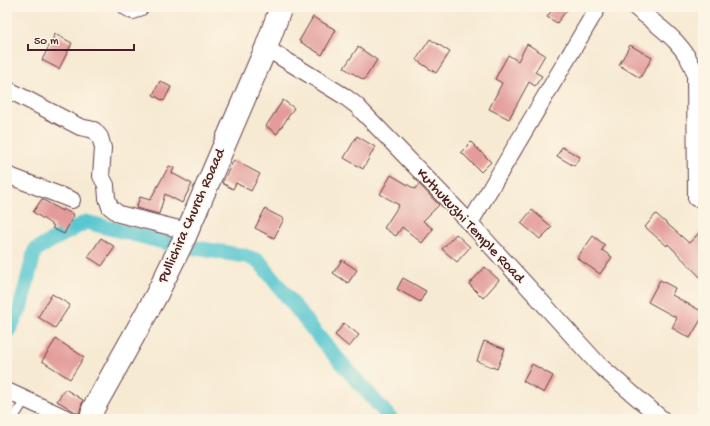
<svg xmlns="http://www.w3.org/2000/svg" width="710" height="426" viewBox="0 0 710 426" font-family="'Gochi Hand',sans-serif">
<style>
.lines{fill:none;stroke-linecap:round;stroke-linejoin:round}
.canal{stroke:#5ac7d0;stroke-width:15}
.building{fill:#e39c9a}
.lane-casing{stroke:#643d44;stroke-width:10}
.street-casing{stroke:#643d44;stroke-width:18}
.secondary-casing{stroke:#643d44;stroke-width:24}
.lane{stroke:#fff;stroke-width:8}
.street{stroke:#fff;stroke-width:16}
.secondary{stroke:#fff;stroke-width:22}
.labels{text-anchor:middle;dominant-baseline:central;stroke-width:3;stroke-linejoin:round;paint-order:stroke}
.street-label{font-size:15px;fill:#4a1f2b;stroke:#fcf5e5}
</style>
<rect width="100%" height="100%" fill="#fcf5e5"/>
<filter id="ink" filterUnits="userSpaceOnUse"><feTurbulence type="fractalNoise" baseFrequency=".025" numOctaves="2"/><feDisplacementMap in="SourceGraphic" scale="8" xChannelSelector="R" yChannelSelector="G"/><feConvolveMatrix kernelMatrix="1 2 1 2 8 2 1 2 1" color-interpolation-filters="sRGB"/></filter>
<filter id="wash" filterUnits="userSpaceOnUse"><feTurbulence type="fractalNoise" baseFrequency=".012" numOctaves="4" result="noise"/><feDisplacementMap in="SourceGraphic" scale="16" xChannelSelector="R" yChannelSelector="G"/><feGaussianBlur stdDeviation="0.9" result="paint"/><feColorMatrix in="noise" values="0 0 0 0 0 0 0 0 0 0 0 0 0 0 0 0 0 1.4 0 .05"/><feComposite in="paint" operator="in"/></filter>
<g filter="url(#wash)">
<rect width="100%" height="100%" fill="#f7ead3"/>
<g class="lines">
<g class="canal">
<polyline points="190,247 245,256 259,261 322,341 391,419"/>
<polyline points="7,333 20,309 35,250 86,222 171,244"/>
</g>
</g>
<g id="blocks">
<g class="building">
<polygon points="554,7 569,7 557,23 547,17"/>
<polygon points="313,17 336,30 322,55 299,41"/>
<polygon points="55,34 72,43 59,69 42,60"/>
<polygon points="430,39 450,52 436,73 416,60"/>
<polygon points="527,44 545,55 535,72 542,76 535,86 529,82 509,119 489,109 502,83 495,79 508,55 518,61"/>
<polygon points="630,45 652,58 640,78 619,65"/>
<polygon points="358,47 377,60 364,80 344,68"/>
<polygon points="160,81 171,87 164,101 153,95"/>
<polygon points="283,100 294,108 277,134 266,126"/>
<polygon points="357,136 375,147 363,169 344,158"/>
<polygon points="471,142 491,162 481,172 461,152"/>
<polygon points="562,147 580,157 574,166 557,156"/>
<polygon points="234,160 260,174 251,191 236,183 233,189 222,183"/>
<polygon points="169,166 174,168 172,173 192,184 182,203 165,194 159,214 136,208 140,197 150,200"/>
<polygon points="391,175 415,189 419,184 439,205 423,221 433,229 422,243 402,227 396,236 384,228 399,205 380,194"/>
<polygon points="42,199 62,211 63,209 74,215 64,234 52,228 54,226 33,212"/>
<polygon points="265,209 284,219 274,238 255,228"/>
<polygon points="532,210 552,227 540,239 521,223"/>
<polygon points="656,214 689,243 703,229 703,280 668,244 667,246 645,227"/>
<polygon points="456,234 470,247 457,262 442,249"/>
<polygon points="593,236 605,245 602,250 612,257 600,274 577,258"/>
<polygon points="101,238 115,247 102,266 88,257"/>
<polygon points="342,260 357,270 348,283 333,273"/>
<polygon points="485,267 499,280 483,298 469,284"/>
<polygon points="403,278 426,291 420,302 397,289"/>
<polygon points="660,280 675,288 672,295 703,312 703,316 690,338 672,328 677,318 648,302"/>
<polygon points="52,294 70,305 55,328 38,317"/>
<polygon points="344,323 359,335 349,347 335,335"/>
<polygon points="56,339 84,357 70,379 42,361"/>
<polygon points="484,341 505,349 497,369 477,361"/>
<polygon points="532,364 553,376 544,393 523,381"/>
<polygon points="65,389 83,400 79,414 57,401"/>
</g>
</g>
</g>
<g filter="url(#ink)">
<use href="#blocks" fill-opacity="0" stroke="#643d44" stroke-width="1"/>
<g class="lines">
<defs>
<polyline id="lane" points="13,419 25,400"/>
<g id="street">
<polyline points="126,7 133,11 141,7"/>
<path d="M 635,7 C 659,27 686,43 695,74 L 696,198"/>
<polyline points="266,48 344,96 356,105 470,223 599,365 662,419"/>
<polyline points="7,89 80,127 94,130 100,137 103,148 101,176 106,185 107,198 110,207 119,214 187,231"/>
<polyline points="7,175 72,200"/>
<polyline points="470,223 598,7"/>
<polyline points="7,391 68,419"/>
</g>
<polyline id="secondary" points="91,419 93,409 156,296 184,239 266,48 281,7"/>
</defs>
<use href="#lane" class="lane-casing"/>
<use href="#street" class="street-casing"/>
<use href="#secondary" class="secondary-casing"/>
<use href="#lane" class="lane"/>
<use href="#street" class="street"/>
<use href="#secondary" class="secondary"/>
</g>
</g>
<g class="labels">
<g class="street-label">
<text transform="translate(192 216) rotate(-66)">Pullichira Church Roaad</text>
<text transform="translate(470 226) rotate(47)">Kuthukuzhi Temple Road</text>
</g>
</g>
<rect width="710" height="426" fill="none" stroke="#fcf5e5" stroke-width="24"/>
<path d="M28 44v6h106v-6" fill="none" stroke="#4a1f2b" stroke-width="2"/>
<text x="34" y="44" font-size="12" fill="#4a1f2b" stroke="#fcf5e5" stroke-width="3" paint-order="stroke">50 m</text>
</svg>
